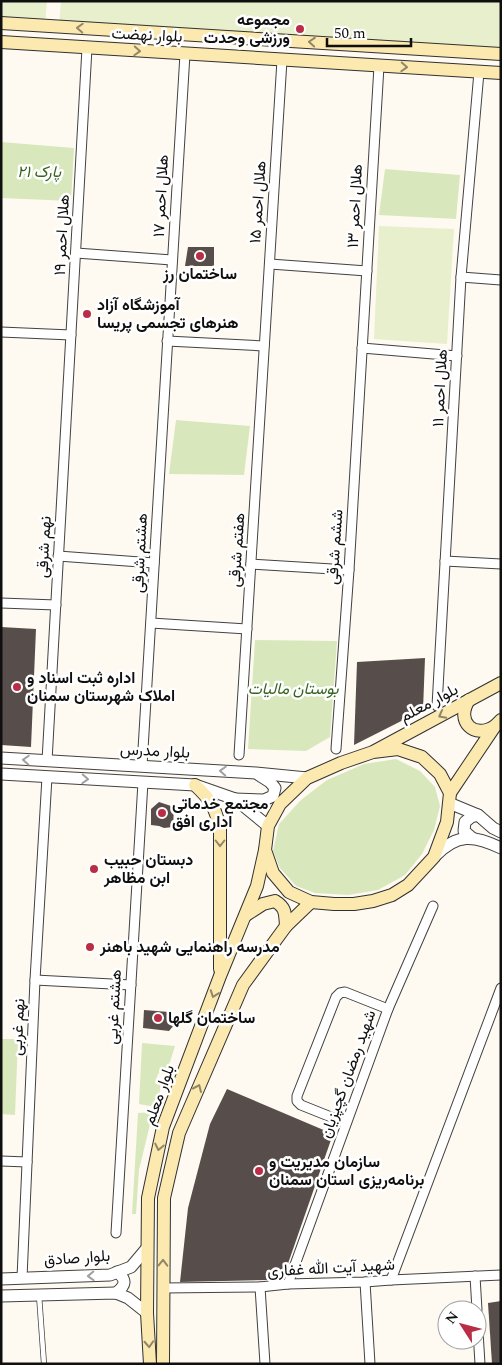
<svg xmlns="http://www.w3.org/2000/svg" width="502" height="1365" viewBox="0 0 502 1365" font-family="Spectral,Vazirmatn,serif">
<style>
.green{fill:#d8e8bc}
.pitch{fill:#e8efcd}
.building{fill:#574e4c}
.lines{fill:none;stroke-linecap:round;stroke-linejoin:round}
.service-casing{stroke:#424242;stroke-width:6}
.minor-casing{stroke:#424242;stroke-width:11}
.tertiary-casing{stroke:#424242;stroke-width:13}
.secondary-casing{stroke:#313131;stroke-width:14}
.service{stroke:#fff;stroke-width:4.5}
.minor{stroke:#fff;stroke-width:9}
.tertiary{stroke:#fff;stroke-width:11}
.secondary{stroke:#fbe9b0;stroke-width:12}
.oneway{stroke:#918768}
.oneway2{stroke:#9f9f9f}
.poi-dot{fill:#b92d46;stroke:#fff;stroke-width:2}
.labels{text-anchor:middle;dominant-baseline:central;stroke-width:5;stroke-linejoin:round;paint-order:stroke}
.poi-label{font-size:16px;font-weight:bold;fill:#0f0f0f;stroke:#fff;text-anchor:start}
.street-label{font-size:16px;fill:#0f0f0f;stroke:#fff}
.park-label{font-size:16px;font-style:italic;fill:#386422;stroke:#fff}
</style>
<rect width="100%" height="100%" fill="#fefaf1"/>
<g class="green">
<polygon points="1,142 74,148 71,201 1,198"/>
<polygon points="385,169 460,175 456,219 379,215"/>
<polygon points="176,420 250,426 244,475 169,474"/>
<polygon points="255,640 337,641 330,737 306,751 248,749"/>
<polygon points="396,759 420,771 435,787 440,806 434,830 422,854 405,875 378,890 348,895 315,893 296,886 280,868 273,851 279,824 301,800 327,780 364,764"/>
<polygon points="1,1039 18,1039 15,1115 1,1114"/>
<path d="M 142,1043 L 175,1046 L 168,1068 C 160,1069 158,1073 156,1080 L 161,1086 L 156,1107 L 139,1104 Z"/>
<polygon points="153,1112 139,1170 136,1214 132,1214 138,1113"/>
</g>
<g class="pitch">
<polygon points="1,1 47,1 45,25 1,20"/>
<polygon points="61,1 501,1 501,54 59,27"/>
<polygon points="379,226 454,229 447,344 374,339"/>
</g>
<g class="building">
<polygon points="188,247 214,247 214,266 185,266"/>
<polygon points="1,627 36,629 31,747 1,745"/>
<polygon points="425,658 423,710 354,745 357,662"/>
<polygon points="159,802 174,807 173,827 164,828 159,826 151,825 151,809"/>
<polygon points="144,1010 169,1012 175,1024 169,1031 143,1028"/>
<polygon points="227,1089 333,1134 283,1278 266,1280 180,1282 188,1208 210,1124"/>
<polygon points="501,1301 501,1364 492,1364 488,1303"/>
</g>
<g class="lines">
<defs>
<polyline id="service" points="39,1295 44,1364"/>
<g id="minor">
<polyline points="76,253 172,260"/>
<polyline points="270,264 367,271"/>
<polyline points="461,277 501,280"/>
<polyline points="1,332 71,335"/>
<polyline points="167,341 264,346"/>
<polyline points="362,348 457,356"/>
<polyline points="58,556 154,563"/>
<polyline points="445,561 501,564"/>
<polyline points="251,564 349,570"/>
<polyline points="1,603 56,605"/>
<polyline points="151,623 247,629"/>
<polyline points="437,706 461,277 479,72"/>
<polyline points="336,749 349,570 379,66"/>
<polyline points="239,755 282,60"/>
<polyline points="47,761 87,48"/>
<polyline points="142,766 185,54"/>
<polyline points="35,980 131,985"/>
<polyline points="346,1123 301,1105 297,1101 297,1096 336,997 340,993 345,992 388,1009"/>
<polyline points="1,1161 27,1162"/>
<polyline points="116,1233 143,782"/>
<polyline points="475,1276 477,1310"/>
<polyline points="22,1278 35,980 47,777"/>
<polyline points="391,1280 501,988"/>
<polyline points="365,1282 370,1364"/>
<polyline points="288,1284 388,1009 433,906"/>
<polyline points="260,1287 265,1364"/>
<polyline points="163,1288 260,1287 288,1284 365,1282 391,1280 501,1275"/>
<polyline points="477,1315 480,1364"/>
</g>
<g id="tertiary">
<polyline points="1,758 256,773 307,778"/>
<polyline points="1,774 195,785 235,799 268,826"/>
<polyline points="235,799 264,800 273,796 275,788 270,782 259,775"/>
<polyline points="449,803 478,815 493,828 501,832"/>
<polyline points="472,838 464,831 465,822 471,817 478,815"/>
<path d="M 435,856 C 457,833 474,835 501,848"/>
<polyline points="1,1279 110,1275 131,1267 147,1248"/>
<path d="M 116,1293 C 126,1285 127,1280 117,1272"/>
<polyline points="1,1296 116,1293 128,1298 147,1313"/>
</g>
<g id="secondary">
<polyline points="1,23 501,54"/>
<polyline points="1,42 501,73"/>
<path d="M 469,700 C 455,721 474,740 495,726"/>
<polyline points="373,752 398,749 422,757 440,774 450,793 447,822 434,857 408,885 392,895 373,901 354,904 334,904 311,902 289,892 273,873 265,850 268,826 280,804 307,778 341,763 373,752 501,683"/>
<path d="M 195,785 C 211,800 215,807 220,828 L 220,969"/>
<polyline points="450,793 495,726 501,720"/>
<path d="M 246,915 L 263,904 L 275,901 C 286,908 285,913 286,926"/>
<polyline points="150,1364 147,1313 148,1198 163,1127 220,976 257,886 265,850"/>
<polyline points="163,1364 164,1198 179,1133 243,985 286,926 311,902"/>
</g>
</defs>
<use href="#service" class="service-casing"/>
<use href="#minor" class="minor-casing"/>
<use href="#tertiary" class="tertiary-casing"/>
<use href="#secondary" class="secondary-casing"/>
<use href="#service" class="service"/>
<use href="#minor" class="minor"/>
<use href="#tertiary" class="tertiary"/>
<use href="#secondary" class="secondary"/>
</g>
<defs><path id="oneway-chevron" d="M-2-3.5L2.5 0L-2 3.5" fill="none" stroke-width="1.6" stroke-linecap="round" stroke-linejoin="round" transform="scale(1.25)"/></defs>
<g class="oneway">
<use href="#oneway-chevron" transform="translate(80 28) rotate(-177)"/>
<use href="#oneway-chevron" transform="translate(312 42) rotate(-176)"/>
<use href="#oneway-chevron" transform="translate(137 51) rotate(3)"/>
<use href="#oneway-chevron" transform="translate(404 67) rotate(3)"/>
<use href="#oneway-chevron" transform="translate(442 715) rotate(152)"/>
<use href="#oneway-chevron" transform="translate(220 843) rotate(90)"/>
<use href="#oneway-chevron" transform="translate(214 994) rotate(110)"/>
<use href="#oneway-chevron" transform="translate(198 1088) rotate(-66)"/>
<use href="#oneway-chevron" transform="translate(159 1147) rotate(102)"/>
<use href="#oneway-chevron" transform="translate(163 1263) rotate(-89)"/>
<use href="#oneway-chevron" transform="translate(149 1344) rotate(87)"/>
</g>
<g class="oneway2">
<use href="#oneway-chevron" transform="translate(26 760) rotate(-177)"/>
<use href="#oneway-chevron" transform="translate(223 771) rotate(-177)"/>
<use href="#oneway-chevron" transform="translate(85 779) rotate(3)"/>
<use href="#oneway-chevron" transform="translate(91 1276) rotate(178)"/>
</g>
<g class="poi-dot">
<circle cx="300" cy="29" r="5"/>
<circle cx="200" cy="256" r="5"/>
<circle cx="87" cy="314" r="5"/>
<circle cx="17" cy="687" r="5"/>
<circle cx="162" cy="813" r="5"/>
<circle cx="94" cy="869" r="5"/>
<circle cx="90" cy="947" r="5"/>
<circle cx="158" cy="1018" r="5"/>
<circle cx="259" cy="1171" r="5"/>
</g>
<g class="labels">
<g class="poi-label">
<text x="290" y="20" text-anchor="end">مجموعه<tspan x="290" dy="18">ورزشی وحدت</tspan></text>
<text x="200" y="274" text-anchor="middle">ساختمان رز</text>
<text x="97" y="305">آموزشگاه آزاد<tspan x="97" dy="18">هنرهای تجسمی پریسا</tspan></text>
<text x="27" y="678">اداره ثبت اسناد و<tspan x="27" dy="18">املاک شهرستان سمنان</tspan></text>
<text x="172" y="804">مجتمع خدماتی<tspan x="172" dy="18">اداری افق</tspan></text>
<text x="104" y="860">دبستان حبیب<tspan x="104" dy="18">ابن مظاهر</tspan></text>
<text x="100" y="947">مدرسه راهنمایی شهید باهنر</text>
<text x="168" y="1018">ساختمان گلها</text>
<text x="269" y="1162">سازمان مدیریت و<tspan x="269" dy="18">برنامه‌ریزی استان سمنان</tspan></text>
</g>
<g class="street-label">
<text transform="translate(147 35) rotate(3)">بلوار نهضت</text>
<text transform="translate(161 196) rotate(-87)">هلال احمر ۱۷</text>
<text transform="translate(258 202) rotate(-86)">هلال احمر ۱۵</text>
<text transform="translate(355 206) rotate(-87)">هلال احمر ۱۳</text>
<text transform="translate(62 235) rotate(-87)">هلال احمر ۱۹</text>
<text transform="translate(440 388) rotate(-87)">هلال احمر ۱۱</text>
<text transform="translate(44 547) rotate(-87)">نهم شرقی</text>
<text transform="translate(335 547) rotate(-86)">ششم شرقی</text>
<text transform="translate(237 550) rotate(-86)">هفتم شرقی</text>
<text transform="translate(140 553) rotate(-87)">هشتم شرقی</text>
<text transform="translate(429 703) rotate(-28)">بلوار معلم</text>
<text transform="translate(155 751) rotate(3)">بلوار مدرس</text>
<text transform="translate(114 1007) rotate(-87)">هشتم غربی</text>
<text transform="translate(18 1027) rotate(-87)">نهم غربی</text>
<text transform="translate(348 1074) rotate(-70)">شهید رمضان گچپزیان</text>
<text transform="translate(159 1095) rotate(-70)">بلوار معلم</text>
<text transform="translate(77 1258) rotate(-4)">بلوار صادق</text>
<text transform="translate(331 1268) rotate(-3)">شهید آیت الله غفاری</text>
</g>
<g class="park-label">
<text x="39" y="172">پارک ۲۱</text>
<text x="293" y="689">بوستان مالیات</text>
</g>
</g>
<rect width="502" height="1365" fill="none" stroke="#0f0f0f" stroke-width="5"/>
<g transform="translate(462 1325) rotate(306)"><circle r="24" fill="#ffffff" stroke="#9f9f9f"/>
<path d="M0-4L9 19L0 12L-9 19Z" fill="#b92d46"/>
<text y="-8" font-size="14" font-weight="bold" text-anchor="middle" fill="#0f0f0f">N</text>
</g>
<path d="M327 38v8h84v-8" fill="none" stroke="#0f0f0f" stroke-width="2.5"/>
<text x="334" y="38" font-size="15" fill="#0f0f0f" stroke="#ffffff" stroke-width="4" paint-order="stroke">50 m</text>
</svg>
